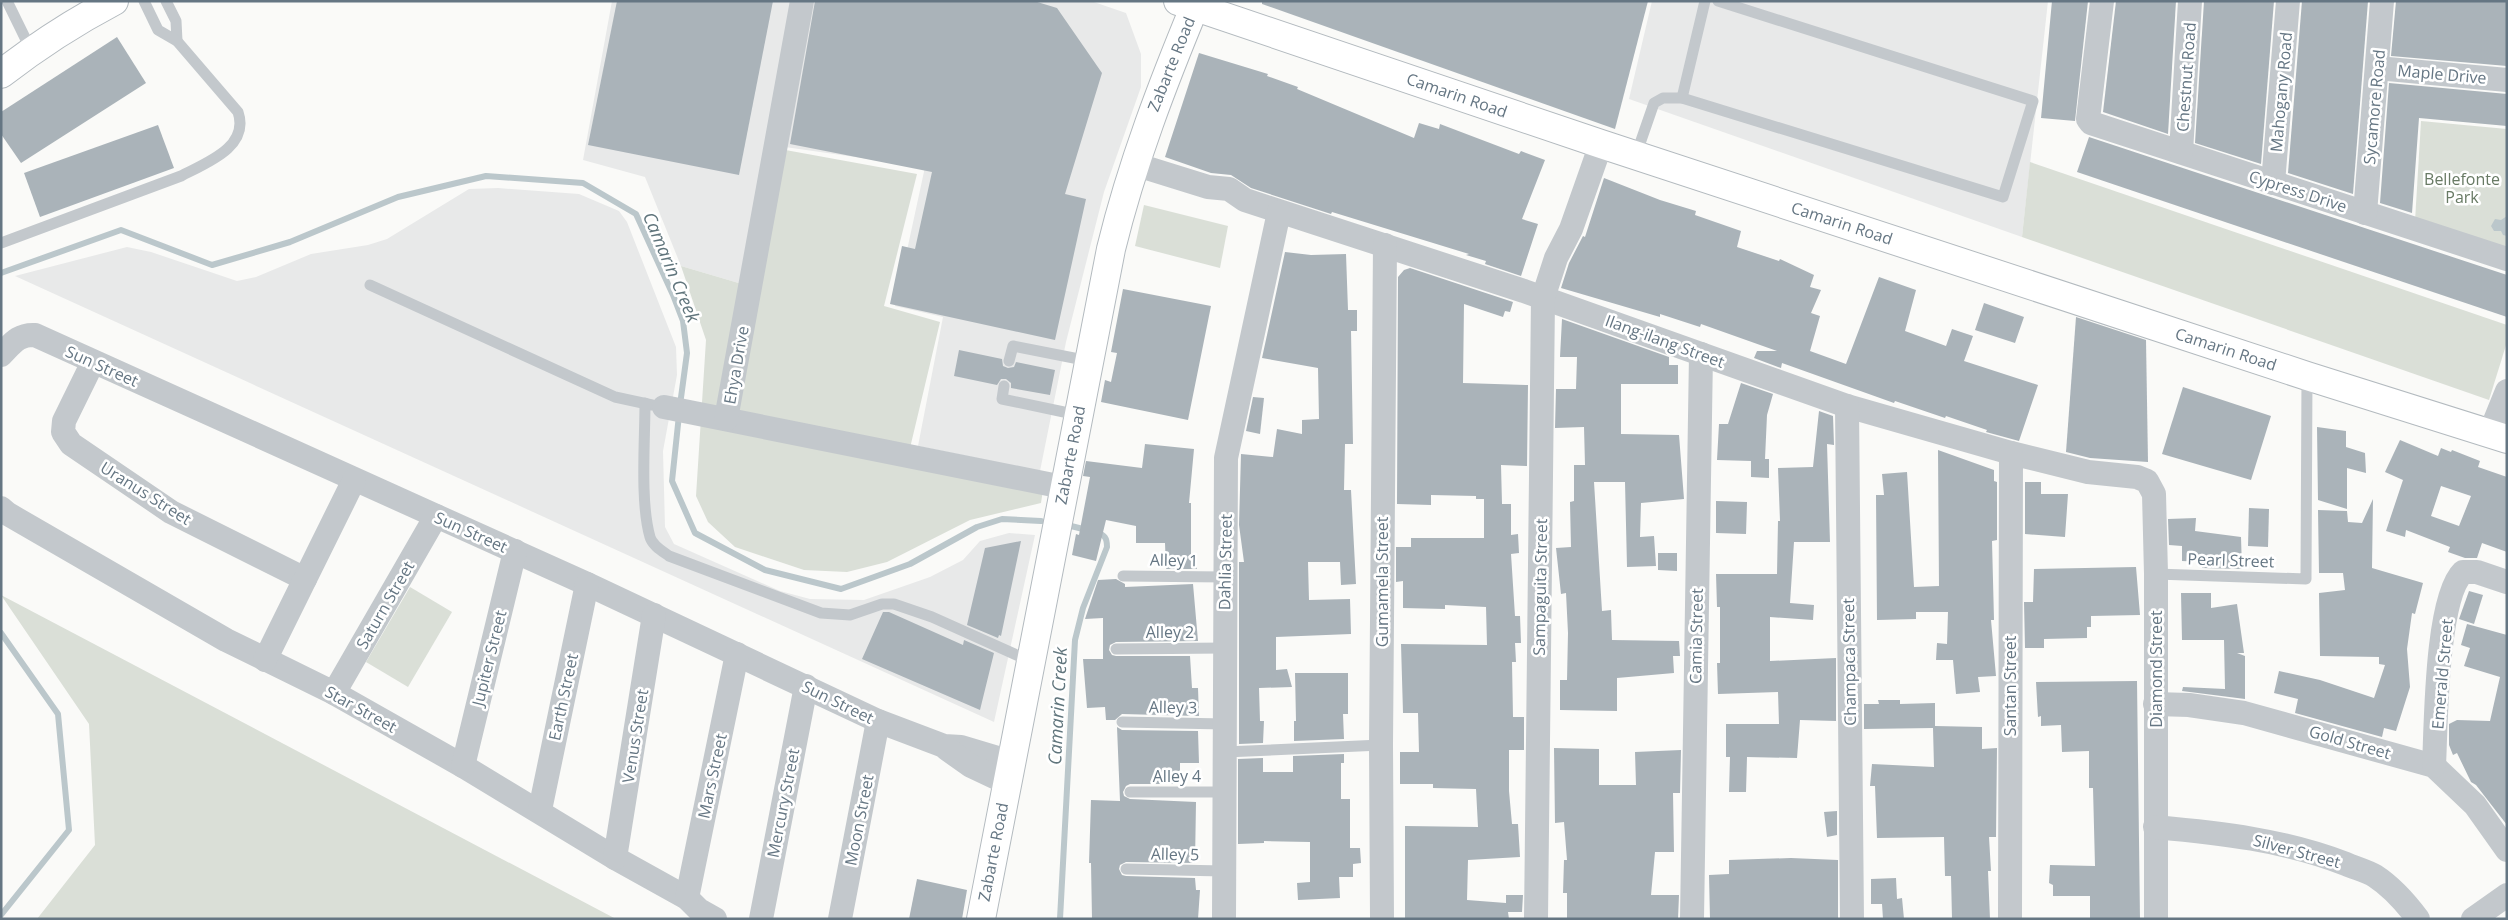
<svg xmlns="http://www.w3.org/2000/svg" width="2508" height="920" viewBox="0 0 2508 920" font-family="'Open Sans',sans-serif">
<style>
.built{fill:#e8e9e9}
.green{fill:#dadfd7}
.water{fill:#bbc7cb}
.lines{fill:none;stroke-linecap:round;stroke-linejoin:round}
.stream{stroke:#bbc7cb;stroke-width:6}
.building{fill:#aab3b9;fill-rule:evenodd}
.secondary-casing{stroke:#b3babf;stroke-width:30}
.service{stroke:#c3c8cc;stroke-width:11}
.minor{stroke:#c3c8cc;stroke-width:24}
.secondary{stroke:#fff;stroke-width:28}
.labels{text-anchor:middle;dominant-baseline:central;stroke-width:5;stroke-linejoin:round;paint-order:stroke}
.street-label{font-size:16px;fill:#657683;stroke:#fff}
.park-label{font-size:16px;fill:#687a64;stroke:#fff}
.water-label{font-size:18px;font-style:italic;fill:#60757c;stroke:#fff}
</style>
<rect width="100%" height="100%" fill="#fafaf8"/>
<g class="built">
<polygon points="612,1 795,1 742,284 681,266 645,177 583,160"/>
<polygon points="814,1 1091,1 1126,13 1141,54 1141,87 1104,192 1066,342 1040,471 918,446 943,317 895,306 925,167 785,147"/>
<polygon points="1652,1 2048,1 2022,237 1629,99"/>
<polygon points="498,188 579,194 619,211 627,222 676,347 677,375 663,451 665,527 674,544 780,591 810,599 864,600 930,577 963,560 980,541 1009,533 1035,535 994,722 15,276 127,247 151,252 237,281 256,277 311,254 368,245 387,239 469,189"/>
</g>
<g class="green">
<polygon points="2421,121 2507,129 2507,250 2415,221"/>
<polygon points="769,147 917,174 884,306 940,322 910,448 1045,477 1041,503 970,520 887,562 847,572 804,570 735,547 708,522 696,496 706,340 681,266 742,284"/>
<polygon points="2030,162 2507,325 2507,342 2489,400 2022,237"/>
<polygon points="1144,205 1228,226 1220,268 1135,246"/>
<polygon points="410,587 452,612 408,687 366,662"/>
<polygon points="1,595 616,919 37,919 95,845 89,724"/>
</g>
<polygon class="water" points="2507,216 2507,236 2503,235 2501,231 2494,231 2491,226 2495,219 2501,220"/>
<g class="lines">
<g class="stream">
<polyline points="1,273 121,230 212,265 290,242 398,197 486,176 583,183 636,214 673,295 683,321 687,353 680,405"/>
<polyline points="679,415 672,481 695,533 765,570 841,589 910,564 977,527 1002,519 1041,521"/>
<polyline points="1071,526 1087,530"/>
<polyline points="1,633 58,714 69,830 1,915"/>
<path d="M 1060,919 L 1075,640 L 1083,608 L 1107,547 C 1107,538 1105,535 1096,532"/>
</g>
</g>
<g class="building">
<polygon points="617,1 773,1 739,175 588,145"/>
<polygon points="815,1 1034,1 1057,8 1102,73 1065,194 1086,199 1055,340 890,304 902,246 915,249 932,172 790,144"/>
<polygon points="1262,1 1648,1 1615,129 1262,4"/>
<polygon points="2052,1 2088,1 2075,121 2041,118"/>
<polygon points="2116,1 2176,1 2168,134 2103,112"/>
<polygon points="2204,1 2274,1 2261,164 2195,143"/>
<polygon points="2302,1 2368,1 2353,194 2288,173"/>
<polygon points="2396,1 2507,1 2507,66 2391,56"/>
<polygon points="117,37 146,83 21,163 1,134 1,112"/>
<polygon points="1199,53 1268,74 1267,76 1298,87 1297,89 1414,138 1419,123 1439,129 1440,124 1519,154 1521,151 1545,160 1522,219 1538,224 1521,276 1485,264 1486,261 1466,255 1469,254 1332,212 1331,214 1251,188 1231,175 1211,173 1165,157"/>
<polygon points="2389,83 2507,94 2507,126 2419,118 2412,213 2380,203"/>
<polygon points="158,125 174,168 40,217 24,173"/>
<polygon points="2089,137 2507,275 2507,317 2077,172"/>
<polygon points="1604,178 1660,200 1696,211 1695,215 1741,231 1737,247 1779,261 1780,259 1814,275 1810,287 1821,290 1811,313 1820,316 1810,351 1846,364 1879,277 1916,290 1905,331 1946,346 1952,329 1973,336 1964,361 2038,385 2019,441 1986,432 1987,430 1946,416 1945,418 1895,401 1894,403 1782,363 1781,368 1754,358 1757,351 1777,351 1701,324 1700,327 1660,314 1660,317 1561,288 1569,263 1583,236 1585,237"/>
<polygon points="1285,252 1311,255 1346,254 1348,310 1357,310 1357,331 1351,331 1353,444 1345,444 1344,490 1351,490 1356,584 1341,585 1340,562 1308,562 1309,600 1350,599 1351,634 1276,637 1276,670 1287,669 1292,687 1259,688 1260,721 1264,721 1263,743 1239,744 1239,562 1244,562 1239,525 1241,454 1273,457 1277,429 1302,434 1302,420 1319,419 1318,368 1262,358"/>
<polygon points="1410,268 1513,302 1510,312 1505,311 1503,317 1464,304 1463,383 1528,385 1527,466 1501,465 1502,504 1511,504 1511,535 1518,534 1519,553 1511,554 1515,616 1520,616 1521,643 1515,643 1516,662 1512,662 1513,717 1524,717 1524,750 1509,750 1509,791 1512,824 1518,824 1520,857 1468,860 1467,900 1506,903 1506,895 1523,895 1522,912 1508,912 1509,919 1405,919 1405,826 1478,827 1476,789 1433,788 1433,784 1400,784 1400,752 1419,752 1418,713 1403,713 1401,644 1487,645 1486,607 1445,605 1445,609 1403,608 1403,581 1396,582 1396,547 1411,547 1411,538 1484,538 1484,499 1476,499 1476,496 1431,495 1431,505 1397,504 1398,277 1404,270"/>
<polygon points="1123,289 1211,306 1188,420 1101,402 1105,380 1111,382 1117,353 1111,352"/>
<polygon points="1984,303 2024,317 2015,343 1975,330"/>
<polygon points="2076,317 2146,340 2148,462 2090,458 2066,452"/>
<polygon points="1562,319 1669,357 1669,365 1678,365 1678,384 1621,384 1621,434 1679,435 1684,499 1641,503 1640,537 1654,536 1656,566 1627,567 1625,482 1594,482 1602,611 1611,610 1612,640 1679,641 1680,656 1673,656 1674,673 1617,678 1617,711 1560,710 1560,680 1567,680 1568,633 1566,593 1561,594 1556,548 1571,547 1570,502 1574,501 1574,465 1585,465 1584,427 1555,428 1556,389 1576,389 1577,357 1560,357"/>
<polygon points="959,350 1002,359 1003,366 1008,368 1014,367 1016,362 1055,370 1050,395 1011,388 1011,383 1006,379 1001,379 997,385 954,376"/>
<polygon points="1741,383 1773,394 1767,415 1765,459 1769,459 1769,478 1751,477 1751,461 1717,460 1719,424 1728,424"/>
<polygon points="2183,387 2271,416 2251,480 2162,454"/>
<polygon points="1253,397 1264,398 1260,434 1246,431"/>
<polygon points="1819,411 1833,416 1834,445 1827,444 1830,542 1794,542 1790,603 1814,605 1813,620 1770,617 1770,661 1836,658 1836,721 1800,720 1797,758 1747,757 1746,792 1729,792 1730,757 1726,757 1726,724 1779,724 1778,692 1718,694 1717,663 1720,663 1720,607 1717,607 1716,574 1777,574 1778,521 1780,521 1778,468 1813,467"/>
<polygon points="2317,427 2346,431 2346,447 2365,453 2366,473 2347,468 2347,509 2318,500"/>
<path d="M 2400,440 L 2438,456 L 2441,448 L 2451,452 L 2452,450 L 2480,461 L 2478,467 L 2507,477 L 2507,552 L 2482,543 L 2477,558 L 2465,558 L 2448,552 L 2450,547 L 2406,530 L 2405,537 L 2386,531 L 2403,480 L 2385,472 ZM 2441,486 L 2471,496 L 2459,526 L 2431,516 Z"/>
<polygon points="1145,444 1194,449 1189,503 1191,503 1191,554 1197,554 1197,569 1166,569 1165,543 1136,543 1136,526 1106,520 1096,561 1072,555 1076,534 1079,535 1090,477 1083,476 1086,461 1142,468"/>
<polygon points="1938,450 1994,470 1994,481 1997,482 1997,540 1992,541 1994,620 1991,620 1996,676 1978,677 1980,692 1956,694 1953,660 1936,660 1937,643 1947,644 1948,612 1916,612 1916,619 1877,620 1876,495 1884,495 1882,474 1907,472 1914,587 1939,586"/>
<polygon points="2025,482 2041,482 2041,494 2068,494 2065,537 2025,534"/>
<polygon points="2373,499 2372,568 2423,583 2415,614 2412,613 2407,649 2410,687 2396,731 2384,728 2382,737 2295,713 2298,699 2274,693 2279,671 2320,680 2374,698 2385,665 2379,664 2379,657 2320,656 2319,593 2345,590 2343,573 2319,573 2318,510 2347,511 2348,522 2362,523"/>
<polygon points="1716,501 1747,502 1746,534 1716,533"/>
<polygon points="2249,508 2269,509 2268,547 2248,546"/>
<polygon points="2196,518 2195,531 2241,537 2242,569 2202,568 2203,562 2182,561 2182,546 2169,545 2168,519"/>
<polygon points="1021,541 1001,636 999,635 998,638 967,625 985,548"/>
<polygon points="1658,553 1677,553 1677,571 1658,570"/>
<polygon points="2136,567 2140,615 2091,616 2091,627 2087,627 2087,638 2044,639 2044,648 2025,648 2024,602 2033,602 2034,569"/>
<polygon points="1116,579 1125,584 1125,587 1193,584 1198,641 1116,642 1110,645 1109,650 1112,655 1116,656 1190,656 1192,688 1198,688 1199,716 1122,714 1115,720 1106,720 1105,707 1087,708 1083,659 1103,659 1103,618 1085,619 1098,580"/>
<polygon points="2469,591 2483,595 2474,624 2459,619"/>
<polygon points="2181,593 2211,593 2211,608 2237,604 2244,653 2237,653 2245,656 2245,699 2182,691 2183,687 2225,689 2224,640 2182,640"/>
<polygon points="883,612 889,612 963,645 964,640 994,653 980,710 862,659"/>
<polygon points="2467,624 2507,635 2507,825 2476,785 2471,782 2457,753 2453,755 2449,745 2449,724 2457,720 2490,721 2500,677 2464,666 2470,648 2461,645"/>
<polygon points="1295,673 1348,673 1348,714 1343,714 1344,739 1294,741 1294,721 1296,721"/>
<polygon points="2137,681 2140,919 2090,919 2090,896 2053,896 2053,885 2049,883 2050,865 2095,866 2093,788 2089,788 2089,751 2062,752 2061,725 2041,726 2041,716 2038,717 2036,682"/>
<polygon points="1878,700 1900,700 1900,704 1935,703 1935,726 1982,727 1982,749 1997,748 1996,837 1989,837 1991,871 1988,871 1990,919 1952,919 1951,876 1945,876 1944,837 1877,838 1875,786 1870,786 1872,764 1934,767 1933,728 1864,729 1864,704 1879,704"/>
<polygon points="1117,727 1122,730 1198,731 1199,763 1180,763 1180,784 1130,784 1126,786 1123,792 1124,796 1130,799 1196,802 1195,863 1126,862 1120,865 1119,869 1122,875 1126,876 1195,878 1196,890 1200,890 1198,919 1092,919 1091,863 1089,863 1091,800 1120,801"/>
<polygon points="1554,748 1599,749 1599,785 1636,785 1635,752 1681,750 1680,793 1673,793 1674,852 1655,852 1651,895 1679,895 1678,919 1567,919 1567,893 1563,893 1564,860 1567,860 1564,822 1555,823"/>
<polygon points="1344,754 1344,763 1341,763 1341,799 1350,799 1350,848 1360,848 1361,863 1353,864 1353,877 1339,877 1340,898 1298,900 1297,883 1310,882 1310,842 1264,841 1264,843 1238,844 1238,759 1263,758 1263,772 1293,772 1293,756"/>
<polygon points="1837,811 1837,835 1827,837 1824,812"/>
<polygon points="1791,858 1838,860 1838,919 1710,919 1709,875 1729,874 1729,860"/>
<polygon points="1896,878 1897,899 1902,898 1904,919 1883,919 1882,904 1871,904 1871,879"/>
<polygon points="917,879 967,890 962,919 909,919"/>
</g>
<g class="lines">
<defs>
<g id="secondary">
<polyline points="1178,1 1601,144 2307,376 2507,439"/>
<path d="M 1,74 C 37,46 74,22 114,1"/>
<path d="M 981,919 L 1111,249 C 1132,163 1163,83 1197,1"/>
</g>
</defs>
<use href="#secondary" class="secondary-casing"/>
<g class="service">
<polyline points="7,1 31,50"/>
<polyline points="166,1 176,21 177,41"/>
<polyline points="1682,98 1705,1"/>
<polyline points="1636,155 1654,103 1663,98 1682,98 2003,197 2033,101 1718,1"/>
<path d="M 1,243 L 181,176 C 206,163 250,147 238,112 L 177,41 L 158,30 L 144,1"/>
<polyline points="370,285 615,397 652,405"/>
<polyline points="1009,361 1013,346 1089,361"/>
<polyline points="1004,386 1002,399 1078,415"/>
<path d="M 645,403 C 645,441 640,502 650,537 C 652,545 662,551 669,556 L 821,613 L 850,615 L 882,604 L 894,604 L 932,617 L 1030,661"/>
<polyline points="2156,574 2306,579 2307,376"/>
<polyline points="1123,576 1225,577"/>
<polyline points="1116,649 1224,648"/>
<polyline points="1122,722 1225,724"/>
<polyline points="1225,752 1381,745"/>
<polyline points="1130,792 1224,792"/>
<polyline points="1126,869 1224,871"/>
</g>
<g class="minor">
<polyline points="2102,1 2088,119 2091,123 2507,259"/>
<polyline points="2377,68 2507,80"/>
<polyline points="2181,152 2190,1"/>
<polyline points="1134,164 1208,187 1229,189 1245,200 1524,291 1847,406 2011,453 2088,472 2137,477 2147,481 2154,494 2156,574 2156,919"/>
<polyline points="2273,183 2288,1"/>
<polyline points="2365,213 2382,1"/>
<path d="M 1,355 C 12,344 18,334 35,335 L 587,584 L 878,721 L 944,746 L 961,747 L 1011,762"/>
<polyline points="93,362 64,421 63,432 71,444 171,512 305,579"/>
<polyline points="1847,406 1852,919"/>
<polyline points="664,407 1063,487"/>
<polyline points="726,419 802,1"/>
<polyline points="2490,433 2507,391"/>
<polyline points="1,508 8,514 226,640 334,693 463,766 615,858 687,898 699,910 715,919"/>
<polyline points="265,660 354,480"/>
<polyline points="334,693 436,516"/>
<polyline points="2155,704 2189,705 2244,713 2434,766 2475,805 2507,850"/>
<polyline points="947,749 971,766 1007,783"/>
<polyline points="463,766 515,551"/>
<path d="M 2434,766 C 2436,726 2436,598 2463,572 L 2477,572 L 2507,582"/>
<polyline points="540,810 587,584"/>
<path d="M 2155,827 C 2220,833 2285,840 2346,864 C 2355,868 2367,871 2375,876 C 2392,887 2406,903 2418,919"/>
<polyline points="615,858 654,615"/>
<polyline points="687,898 737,654"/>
<polyline points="761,919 806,686"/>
<polyline points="840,919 878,721"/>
<polyline points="1224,919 1226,458 1279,212"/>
<polyline points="1382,919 1381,745 1385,245"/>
<polyline points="1536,919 1543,298 1556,258 1571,229 1601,144"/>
<polyline points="1692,919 1701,354"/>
<polyline points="2010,919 2011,453"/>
<polyline points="2473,919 2507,895"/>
</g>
<use href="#secondary" class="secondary"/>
</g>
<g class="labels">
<g class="street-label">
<text transform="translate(1171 64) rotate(-68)">Zabarte Road</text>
<text transform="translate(2442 74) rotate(5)">Maple Drive</text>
<text transform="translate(2186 77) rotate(-86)">Chestnut Road</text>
<text transform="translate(2281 92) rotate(-85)">Mahogany Road</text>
<text transform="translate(1457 95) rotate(19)">Camarin Road</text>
<text transform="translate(2374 107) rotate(-85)">Sycamore Road</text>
<text transform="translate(2298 191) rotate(18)">Cypress Drive</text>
<text transform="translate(1842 223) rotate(18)">Camarin Road</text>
<text transform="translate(1665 341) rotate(20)">Ilang-ilang Street</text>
<text transform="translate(2226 349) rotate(18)">Camarin Road</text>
<text transform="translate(736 365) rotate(-80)">Ehya Drive</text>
<text transform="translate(102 366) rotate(24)">Sun Street</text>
<text transform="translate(1070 455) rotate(-79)">Zabarte Road</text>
<text transform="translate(146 493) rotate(32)">Uranus Street</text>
<text transform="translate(471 532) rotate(24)">Sun Street</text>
<text transform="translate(1174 560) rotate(1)">Alley 1</text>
<text transform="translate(2231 560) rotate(2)">Pearl Street</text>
<text transform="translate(1225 562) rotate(-89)">Dahlia Street</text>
<text transform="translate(1382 582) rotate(-90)">Gumamela Street</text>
<text transform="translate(1540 587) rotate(-89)">Sampaguita Street</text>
<text transform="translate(385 605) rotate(-60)">Saturn Street</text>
<text x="1170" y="632">Alley 2</text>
<text transform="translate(1696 636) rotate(-89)">Camia Street</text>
<text transform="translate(489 658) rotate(-76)">Jupiter Street</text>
<text transform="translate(1849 662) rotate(-91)">Champaca Street</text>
<text transform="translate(2156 669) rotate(-90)">Diamond Street</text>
<text transform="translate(2442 674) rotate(-85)">Emerald Street</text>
<text transform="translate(2010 686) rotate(-90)">Santan Street</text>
<text transform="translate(563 697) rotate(-78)">Earth Street</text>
<text transform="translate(838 702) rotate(26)">Sun Street</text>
<text transform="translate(1173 707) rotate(1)">Alley 3</text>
<text transform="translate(361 709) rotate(29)">Star Street</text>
<text transform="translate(635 736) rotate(-81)">Venus Street</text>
<text transform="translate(2350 742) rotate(16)">Gold Street</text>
<text transform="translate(712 776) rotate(-78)">Mars Street</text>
<text x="1177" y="776">Alley 4</text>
<text transform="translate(783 803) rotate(-79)">Mercury Street</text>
<text transform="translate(859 820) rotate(-79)">Moon Street</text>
<text transform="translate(2297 851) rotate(15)">Silver Street</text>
<text transform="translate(993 852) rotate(-79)">Zabarte Road</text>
<text transform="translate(1175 854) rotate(1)">Alley 5</text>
</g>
<g class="park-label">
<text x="2462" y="179">Bellefonte<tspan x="2462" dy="18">Park</tspan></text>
</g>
<g class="water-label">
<text transform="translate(672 267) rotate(67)">Camarin Creek</text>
<text transform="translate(1057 706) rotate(-87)">Camarin Creek</text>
</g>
</g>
<rect width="2508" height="920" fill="none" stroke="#657683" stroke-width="5"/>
</svg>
